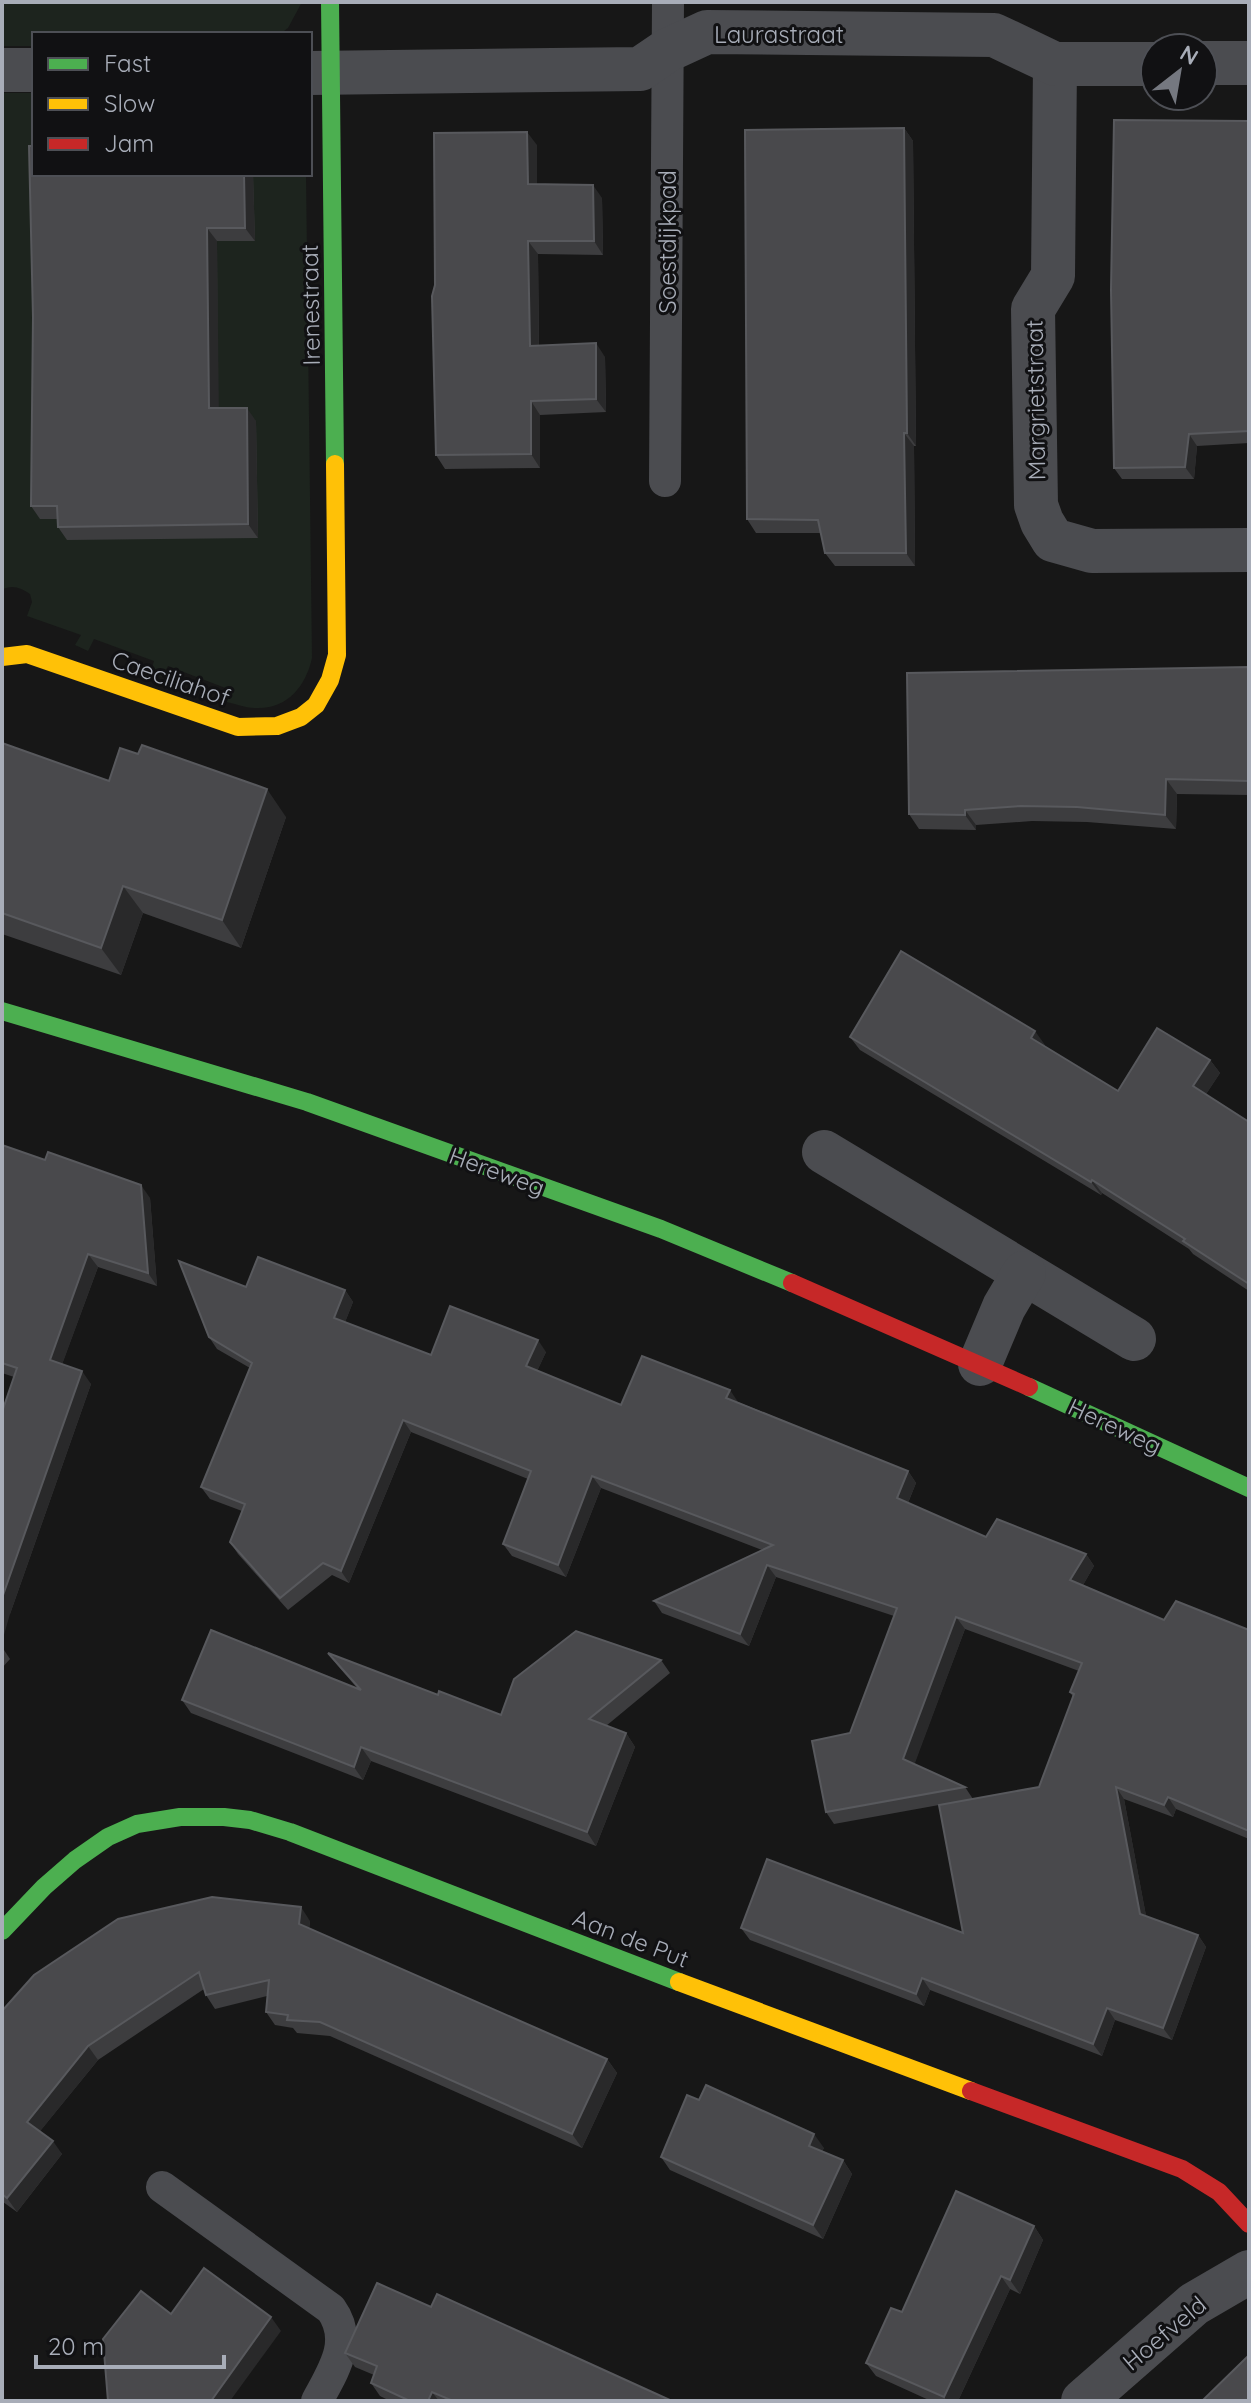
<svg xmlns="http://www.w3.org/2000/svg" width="1251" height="2403" viewBox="0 0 1251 2403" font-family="Quicksand,sans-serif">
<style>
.green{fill:#1d241e}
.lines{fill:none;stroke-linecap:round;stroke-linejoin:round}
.lane{stroke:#4b4c50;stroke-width:32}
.street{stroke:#4b4c50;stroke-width:44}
.fast{stroke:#4caf50;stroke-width:18}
.slow{stroke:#ffc107;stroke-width:18}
.jam{stroke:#c62828;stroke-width:18}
.wall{fill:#3d3d3f;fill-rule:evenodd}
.shaded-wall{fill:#29292a}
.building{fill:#49494c;stroke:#58595d;stroke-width:2}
.labels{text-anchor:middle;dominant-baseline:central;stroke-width:6;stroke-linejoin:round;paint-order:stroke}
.street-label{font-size:24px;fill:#a8adb8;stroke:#111113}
</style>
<rect width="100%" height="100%" fill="#171717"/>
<g class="green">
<polygon points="2,2 302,2 288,28 280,34 34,34 34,46 2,46"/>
<path d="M 2,93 L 34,93 L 34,174 L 306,174 L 312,658 C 306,686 287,710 255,708 C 245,708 233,703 223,701 L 228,689 L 168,666 L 162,677 L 150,674 L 154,661 L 94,639 L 88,651 L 75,645 L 81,635 L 27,616 L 32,602 L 30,594 C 21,588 12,584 2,590 Z"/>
</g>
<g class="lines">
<g class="lane">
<polyline points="665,481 668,2"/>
<path d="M 162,2187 L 331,2309 C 354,2341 333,2371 317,2401"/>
</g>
<g class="street">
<polyline points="1203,63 1249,63"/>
<polyline points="1055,64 1053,276 1033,309 1036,505 1042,522 1053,540 1092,551 1249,550"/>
<polyline points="2,70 34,70"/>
<polyline points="310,73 640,69 668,50 707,32 994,35 1055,64 1155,64"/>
<polyline points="824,1152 1134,1339"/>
<polyline points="980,1364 1004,1307 1024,1273"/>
<polyline points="1083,2401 1194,2304 1249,2272"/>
</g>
<g class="fast">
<polyline points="330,2 335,464"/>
<polyline points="2,1011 307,1102 661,1229 792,1283"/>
<polyline points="1029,1387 1249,1488"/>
<polyline points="2,1931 44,1887 75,1860 108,1837 137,1824 180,1817 224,1817 250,1820 290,1832 679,1982"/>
</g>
<g class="slow">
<polyline points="2,657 27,654 238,727 277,726 301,717 316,705 330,680 337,655 335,464"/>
<polyline points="679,1982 971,2091"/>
</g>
<g class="jam">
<polyline points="792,1283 1029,1387"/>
<polyline points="971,2091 1182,2169 1219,2192 1249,2224"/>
</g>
</g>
<g class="wall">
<polygon points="1249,121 1249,443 1197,446 1194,479 1122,479 1114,468"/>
<polygon points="904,128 913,141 916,446 914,446 915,566 835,566 825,553 821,533 756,533 747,519"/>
<polygon points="537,145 537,184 602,198 603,255 538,254 539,346 605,357 606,412 540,415 540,468 445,469 436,455"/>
<polygon points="253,174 255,241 217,241 218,408 256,421 258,538 67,540 58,527 58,519 40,519 31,506 33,317"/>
<polygon points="1249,667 1249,795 1177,794 1176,829 1087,822 1032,821 976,825 976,830 919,829 909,814"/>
<polygon points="2,743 109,781 286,817 241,948 143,913 121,975 2,934"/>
<polygon points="850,1037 1045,1045 1044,1046 1118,1091 1210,1060 1220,1073 1206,1094 1249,1122 1249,1291 1193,1254 1189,1249 1102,1193 1101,1195 860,1050"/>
<polygon points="2,1145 150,1198 157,1286 98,1267 62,1364 91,1384 10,1614 14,1377 2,1373"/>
<path d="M 246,1287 L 345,1290 L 353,1302 L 345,1322 L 431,1355 L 546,1352 L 537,1371 L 621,1405 L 738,1402 L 908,1471 L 916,1483 L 908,1503 L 986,1537 L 1086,1554 L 1094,1566 L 1083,1585 L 1164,1620 L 1249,1630 L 1249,1839 L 1176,1809 L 1173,1817 L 1124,1799 L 1146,1916 L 1198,1935 L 1206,1947 L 1172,2040 L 1115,2020 L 1102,2056 L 930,1990 L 924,2006 L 750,1940 L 741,1928 L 963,1933 L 939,1805 L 834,1824 L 826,1812 L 850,1733 L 894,1616 L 776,1577 L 749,1646 L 662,1613 L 654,1601 L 762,1550 L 601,1488 L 566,1577 L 512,1556 L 503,1544 L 528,1479 L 411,1432 L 349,1583 L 332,1575 L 288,1610 L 238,1554 L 230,1542 L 242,1511 L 210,1499 L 201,1487 L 250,1368 L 217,1349 L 209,1337 ZM 965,1629 L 1079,1671 L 1070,1692 L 1073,1697 L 1039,1787 L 973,1799 L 965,1787 L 914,1764 Z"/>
<polygon points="2,1647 10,1659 2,1668"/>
<polygon points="328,1653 438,1695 501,1715 661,1660 670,1673 606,1726 626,1733 635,1747 596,1846 371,1761 363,1780 191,1713 182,1700 358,1689 338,1666"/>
<polygon points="310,1921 309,1929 607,2059 617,2073 582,2148 330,2036 297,2033 293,2028 275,2025 266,2012 267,1996 215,2009 206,1995 204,1989 98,2060 40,2131 62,2154 17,2212 3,2202 2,2203 2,2011"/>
<polygon points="699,2100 824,2148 822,2151 843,2160 852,2174 823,2239 670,2170 661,2157"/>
<polygon points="1034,2226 1043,2240 1020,2294 1010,2289 958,2401 931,2401 876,2376 866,2363 902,2312"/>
<polygon points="431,2307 672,2401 390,2401 380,2396 371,2383 374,2375 355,2367 345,2353"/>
</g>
<g class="shaded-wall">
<polygon points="904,128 913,141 916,446 907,433"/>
<polygon points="527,132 537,145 537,198 528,184"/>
<polygon points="244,174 253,174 255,241 245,228"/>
<polygon points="593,185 602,198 603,255 594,241"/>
<polygon points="207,228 217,241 219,421 209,408"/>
<polygon points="528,241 538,254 539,359 530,346"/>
<polygon points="596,343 605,357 606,412 596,399"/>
<polygon points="531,401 540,415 540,468 531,454"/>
<polygon points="247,408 256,421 258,538 248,524"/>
<polygon points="904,433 914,446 915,566 906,553"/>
<polygon points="1189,434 1197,446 1194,479 1185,467"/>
<polygon points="1166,779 1177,794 1176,829 1165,815"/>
<polygon points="267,789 286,817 241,948 222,920"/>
<polygon points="965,810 976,825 976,830 965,815"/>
<polygon points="123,886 143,913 121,975 101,948"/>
<polygon points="1035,1031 1045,1045 1040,1052 1031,1038"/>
<polygon points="1210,1060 1220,1073 1203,1099 1193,1086"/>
<polygon points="1092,1180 1102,1193 1101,1195 1091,1182"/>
<polygon points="141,1185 150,1198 157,1286 148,1273"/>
<polygon points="88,1254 98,1267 59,1373 50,1360"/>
<polygon points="345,1290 353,1302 342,1330 334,1318"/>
<polygon points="538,1340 546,1352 534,1378 526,1366"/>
<polygon points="82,1371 91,1384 10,1614 2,1642 2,1598"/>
<polygon points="730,1390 738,1402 735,1410 726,1398"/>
<polygon points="403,1420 411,1432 349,1583 341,1571"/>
<polygon points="908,1471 916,1483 905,1510 897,1498"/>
<polygon points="592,1476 601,1488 566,1577 558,1565"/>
<polygon points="1086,1554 1094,1566 1079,1592 1070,1580"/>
<polygon points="767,1565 776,1577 749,1646 740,1634"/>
<polygon points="956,1617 965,1629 912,1771 903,1759"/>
<polygon points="626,1733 635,1747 596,1846 587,1832"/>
<polygon points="361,1747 371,1761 363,1780 354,1767"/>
<polygon points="1116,1787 1124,1799 1148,1926 1140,1914"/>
<polygon points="1168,1797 1176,1809 1173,1817 1164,1805"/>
<polygon points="301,1907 310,1921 308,1938 299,1924"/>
<polygon points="1198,1935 1206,1947 1172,2040 1163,2028"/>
<polygon points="922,1978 930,1990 924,2006 916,1994"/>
<polygon points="1107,2008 1115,2020 1102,2056 1093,2044"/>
<polygon points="88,2046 98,2060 37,2135 27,2122"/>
<polygon points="607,2059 617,2073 582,2148 572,2134"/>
<polygon points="814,2134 824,2148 818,2159 809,2146"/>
<polygon points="53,2141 62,2154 17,2212 7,2198"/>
<polygon points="843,2160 852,2174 823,2239 813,2225"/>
<polygon points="1034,2226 1043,2240 1020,2294 1010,2280"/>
<polygon points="1001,2276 1010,2289 958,2401 947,2401 944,2397"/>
<polygon points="271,2317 281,2331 230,2401 211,2401"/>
<polygon points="432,2392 439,2401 428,2401"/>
</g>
<g class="building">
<polygon points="1114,120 1249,121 1249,431 1189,434 1185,467 1114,468 1111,290"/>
<polygon points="904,128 907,433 904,433 906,553 825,553 818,520 747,519 745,130"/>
<polygon points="527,132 528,184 593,185 594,241 528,241 530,346 596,343 596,399 531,401 531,454 436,455 432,296 435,285 434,133"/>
<polygon points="29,146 34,146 34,174 244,174 245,228 207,228 209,408 247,408 248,524 58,527 57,506 31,506 33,317"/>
<polygon points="1249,667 1249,781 1166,779 1165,815 1077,807 1021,806 965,810 965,815 909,814 907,673"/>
<polygon points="2,743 109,781 120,748 138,754 142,745 267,789 222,920 123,886 101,948 2,913"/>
<polygon points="901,951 1035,1031 1031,1038 1118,1091 1157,1028 1210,1060 1193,1086 1249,1122 1249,1284 1183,1241 1185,1239 1092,1180 1091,1182 850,1037"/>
<polygon points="2,1145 45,1160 48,1152 141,1185 148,1273 88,1254 50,1360 82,1371 2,1598 2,1412 17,1368 2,1363"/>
<polygon points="258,1257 345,1290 334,1318 431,1355 450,1306 538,1340 526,1366 621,1405 642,1356 730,1390 726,1398 908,1471 897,1498 986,1537 997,1519 1086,1554 1070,1580 1164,1620 1176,1601 1249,1630 1249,1831 1168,1797 1164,1805 1116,1787 1140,1914 1198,1935 1163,2028 1107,2008 1093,2044 922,1978 916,1994 741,1928 767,1859 963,1933 939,1805 1039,1787 1074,1694 1070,1692 1082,1663 956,1617 903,1759 965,1787 826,1812 812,1741 850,1733 897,1608 767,1565 740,1634 654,1601 773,1545 592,1476 558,1565 503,1544 531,1471 403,1420 341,1571 323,1563 280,1598 230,1542 245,1504 201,1487 252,1363 209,1337 179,1261 246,1287"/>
<polygon points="211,1630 361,1690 328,1653 438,1695 439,1691 501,1715 514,1679 576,1631 661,1660 589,1719 626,1733 587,1832 361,1747 354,1767 182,1700"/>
<polygon points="212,1897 301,1907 299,1924 607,2059 572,2134 320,2022 287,2020 288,2015 266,2012 269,1980 206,1995 199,1972 88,2046 27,2122 53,2141 7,2198 2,2194 2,2011 34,1975 118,1919"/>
<polygon points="706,2085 814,2134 809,2146 843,2160 813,2225 661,2157 687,2095 699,2100"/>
<polygon points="956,2191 1034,2226 1010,2280 1001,2276 944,2397 866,2363 891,2308 902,2312"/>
<polygon points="204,2268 271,2317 211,2401 108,2401 103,2339 141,2291 171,2314"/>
<polygon points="377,2283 431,2307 437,2294 672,2401 453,2401 432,2392 428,2401 410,2401 371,2383 377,2366 345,2353"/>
<polygon points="1247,2357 1249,2360 1249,2401 1202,2401"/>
</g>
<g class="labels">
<g class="street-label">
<text x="779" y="34">Laurastraat</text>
<text transform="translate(667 242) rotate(-90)">Soestdijkpad</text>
<text transform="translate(310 305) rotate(-91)">Irenestraat</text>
<text transform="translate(1035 400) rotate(-91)">Margrietstraat</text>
<text transform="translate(171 678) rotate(19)">Caeciliahof</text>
<text transform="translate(497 1171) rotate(20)">Hereweg</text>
<text transform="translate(1115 1426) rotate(25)">Hereweg</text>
<text transform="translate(631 1938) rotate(21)">Aan de Put</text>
<text transform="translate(1164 2333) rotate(-40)">Hoefveld</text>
</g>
</g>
<rect width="1251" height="2403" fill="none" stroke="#a8adb8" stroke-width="8"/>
<rect x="32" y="32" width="280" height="144" fill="#111113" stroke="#4d4f55" stroke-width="2"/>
<rect x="48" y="58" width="40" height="12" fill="#4caf50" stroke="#4d4f55" stroke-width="2"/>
<text x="104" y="72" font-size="24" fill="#a8adb8">Fast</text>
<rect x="48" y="98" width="40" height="12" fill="#ffc107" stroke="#4d4f55" stroke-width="2"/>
<text x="104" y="112" font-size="24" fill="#a8adb8">Slow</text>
<rect x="48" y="138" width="40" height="12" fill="#c62828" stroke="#4d4f55" stroke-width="2"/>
<text x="104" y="152" font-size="24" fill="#a8adb8">Jam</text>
<g transform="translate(1179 72) rotate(31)"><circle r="38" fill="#111113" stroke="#4d4f55" stroke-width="2"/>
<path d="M0-6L14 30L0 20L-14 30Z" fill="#757880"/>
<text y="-12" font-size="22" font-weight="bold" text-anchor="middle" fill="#a8adb8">N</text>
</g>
<path d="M36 2355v12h188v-12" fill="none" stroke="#a8adb8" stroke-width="4"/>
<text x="48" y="2355" font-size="24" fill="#a8adb8" stroke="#111113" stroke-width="6" paint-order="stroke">20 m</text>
</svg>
